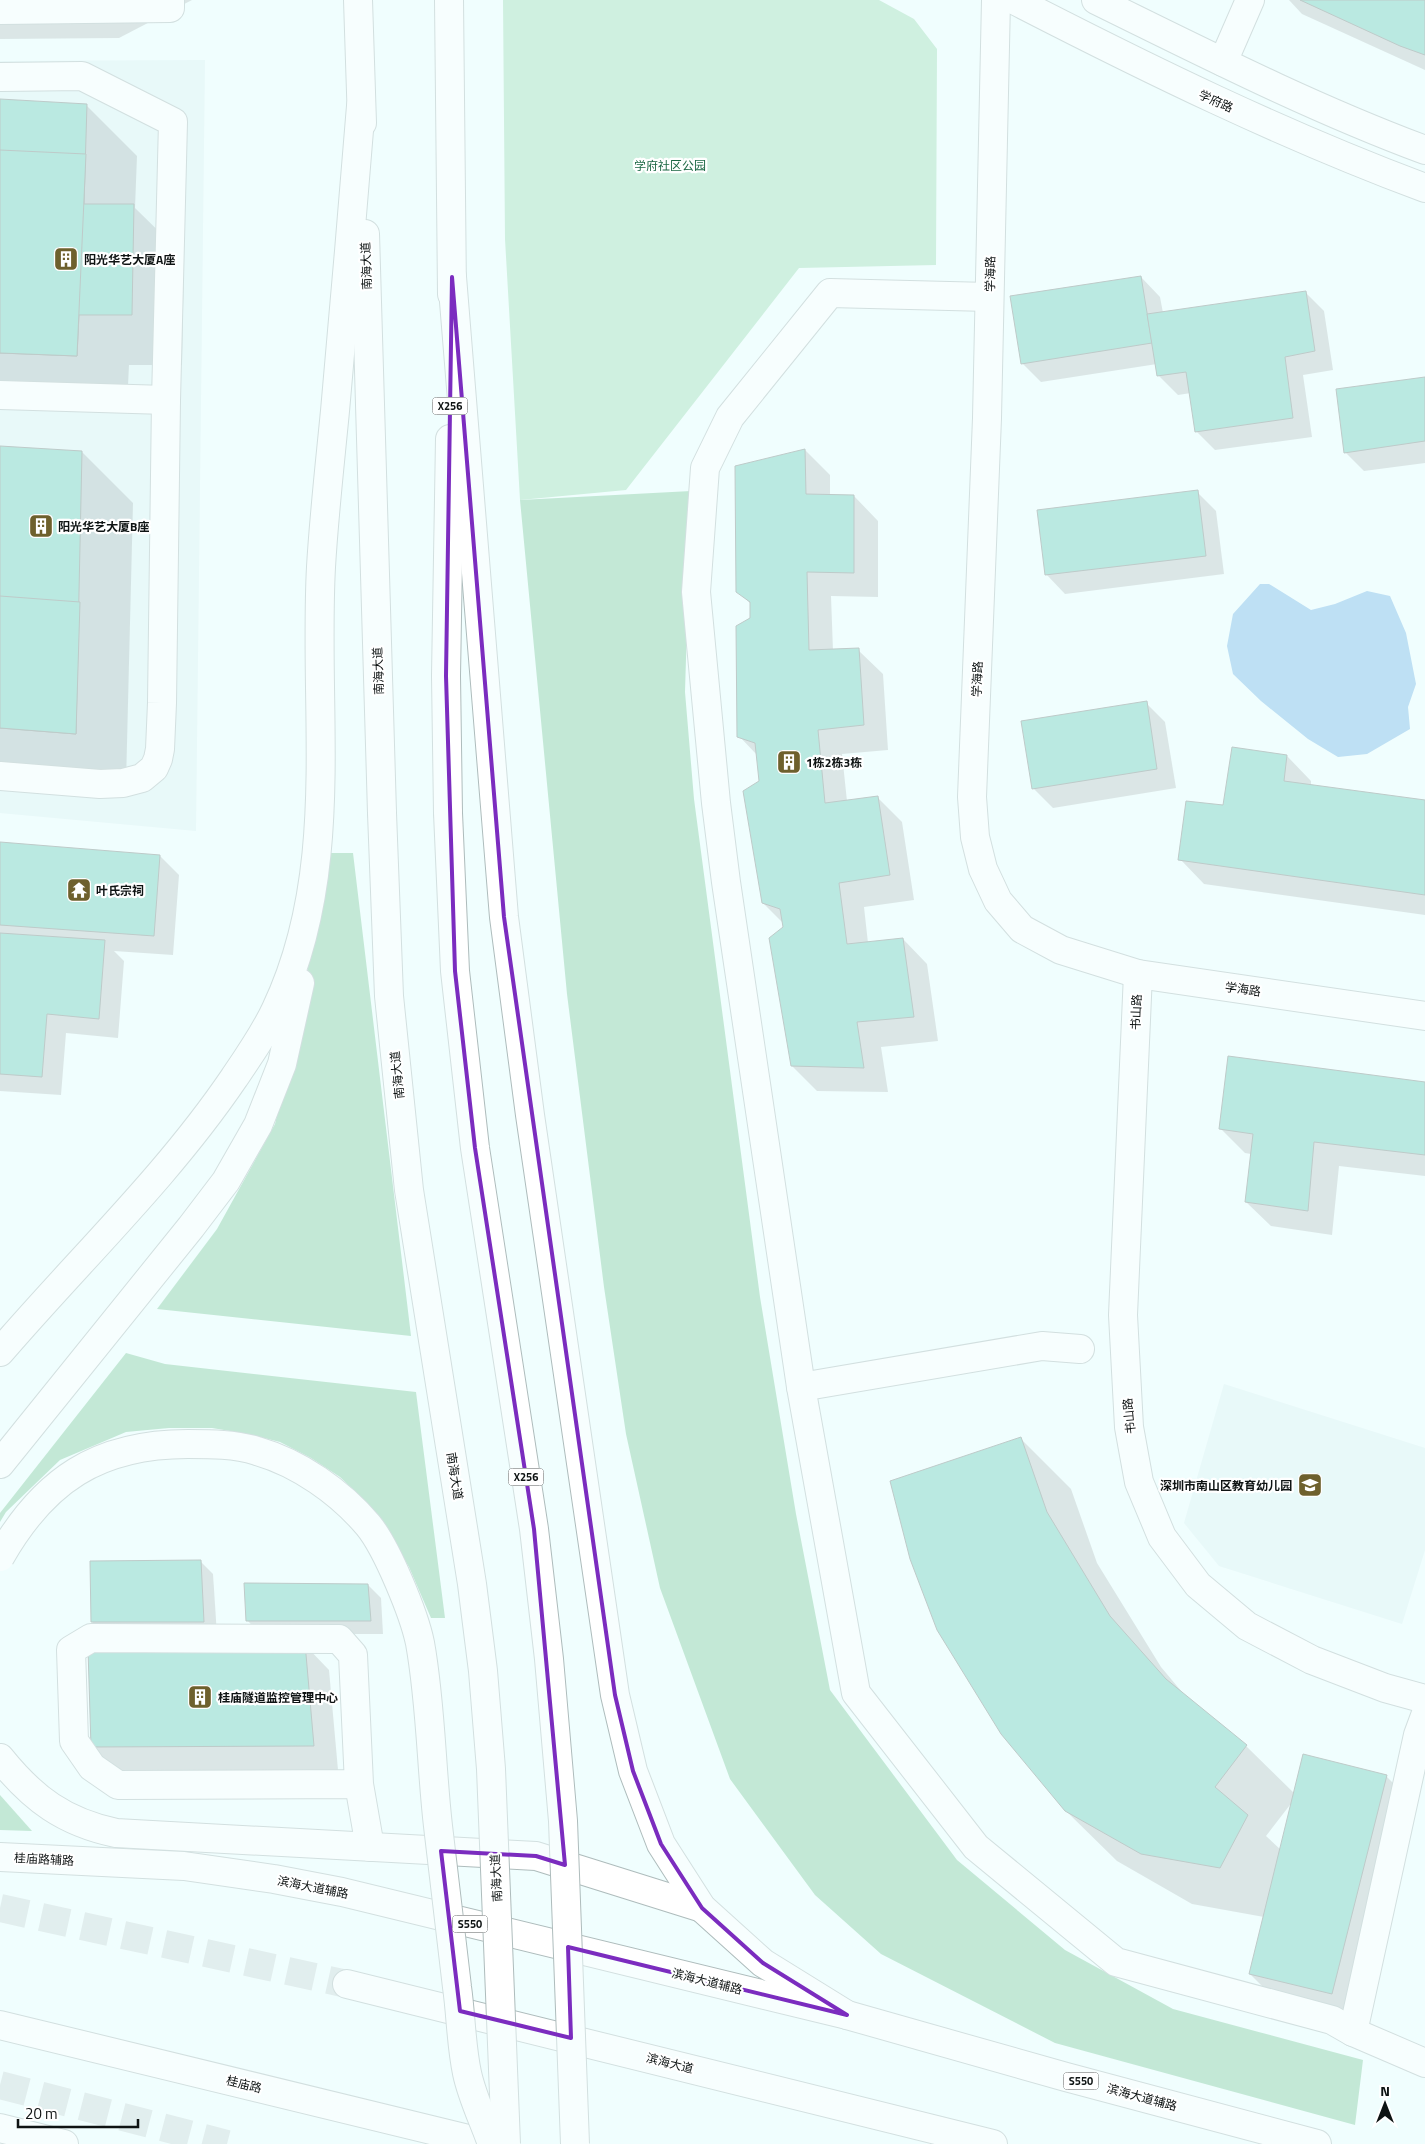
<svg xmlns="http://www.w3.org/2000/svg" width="1425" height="2144" viewBox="0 0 1425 2144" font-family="'Titillium Web','Noto Sans SC',sans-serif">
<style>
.built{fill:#ddf3f4}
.green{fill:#a6e0bc}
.forest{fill:#8ccfa7}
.water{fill:#80bce8}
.shadow{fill:#0003;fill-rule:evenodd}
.building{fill:#79d0be;stroke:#818d8a}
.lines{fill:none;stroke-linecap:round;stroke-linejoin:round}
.highway-tunnel{stroke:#cedbdb;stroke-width:28;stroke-dasharray:28 14;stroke-linecap:butt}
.minor-casing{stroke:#aebcbc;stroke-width:30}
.major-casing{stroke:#aebcbc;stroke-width:30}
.highway-casing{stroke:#aebcbc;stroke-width:30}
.minor{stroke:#fff;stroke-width:28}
.major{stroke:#fff;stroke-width:28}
.highway{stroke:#fff;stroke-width:28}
.major-bridge-casing{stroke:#aebcbc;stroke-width:30;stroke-linecap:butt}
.major-bridge{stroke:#fff;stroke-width:28}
.marked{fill:none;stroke:#7b2cbf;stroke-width:4;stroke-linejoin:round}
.labels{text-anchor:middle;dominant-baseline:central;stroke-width:4.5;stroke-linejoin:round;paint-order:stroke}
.shield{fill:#fff;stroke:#565a5a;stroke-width:1}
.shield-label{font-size:11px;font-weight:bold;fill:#0e1313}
.street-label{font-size:12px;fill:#0e1313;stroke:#fff}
.park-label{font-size:12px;fill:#1b6743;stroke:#fff}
.poi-label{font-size:12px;font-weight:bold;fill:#0e1313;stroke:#fff;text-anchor:start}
</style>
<rect width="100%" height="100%" fill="#f0fefe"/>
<g class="built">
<polygon points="205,60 196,831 0,813 0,61"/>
<polygon points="1224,1384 1425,1448 1425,1550 1402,1624 1219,1566 1184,1523"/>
</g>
<polygon class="green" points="503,0 879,0 914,19 937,49 936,265 799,268 626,490 520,500 505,239"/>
<g class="forest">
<polygon points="691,491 685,692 694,799 760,1297 796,1514 830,1690 957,1860 1065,1950 1173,2009 1363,2060 1355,2125 1055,2043 881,1954 815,1895 730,1779 660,1588 626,1434 604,1287 567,994 520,500"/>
<polygon points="323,853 353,853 411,1336 157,1309 217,1229 275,1124 304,998"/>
<polygon points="126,1353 165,1364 416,1392 445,1618 431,1618 409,1567 379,1518 362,1498 340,1477 311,1458 280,1442 248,1434 212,1428 169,1428 126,1432 60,1460 6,1512 0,1522 0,1513"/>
<polygon points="0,1795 32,1831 0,1830"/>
</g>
<polygon class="water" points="1260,584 1269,584 1311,610 1335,604 1367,591 1390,596 1406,633 1416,684 1408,707 1410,729 1367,754 1338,757 1308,739 1261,701 1233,674 1227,646 1233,614"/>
<g class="shadow">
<polygon points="0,0 192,0 119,38 0,39"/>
<polygon points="1289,0 1425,0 1425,70 1302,14"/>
<polygon points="0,101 87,106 137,156 135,208 184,256 182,365 129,365 127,406 0,401"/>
<polygon points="1141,277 1160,297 1163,313 1305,292 1324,311 1333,370 1303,375 1312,437 1215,450 1196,431 1191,393 1178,395 1158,375 1157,364 1041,382 1022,363"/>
<polygon points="1425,379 1425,463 1364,471 1345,452"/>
<polygon points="0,447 82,452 133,503 126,784 0,775"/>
<polygon points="805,450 830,475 830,496 854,496 878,521 878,597 831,596 833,651 858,650 883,674 888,750 842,754 847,801 877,797 902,822 914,900 864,907 868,943 903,939 927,964 938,1041 881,1047 888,1092 817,1091 792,1066 784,924 763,903 760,781 757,755 739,736 752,605 737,591 736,467"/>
<polygon points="1197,492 1216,511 1224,574 1065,594 1046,574"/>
<polygon points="1146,703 1165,722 1176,788 1053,808 1034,789 1023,722"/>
<polygon points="1287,756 1311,781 1311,786 1425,802 1425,915 1204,884 1180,859 1224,807"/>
<polygon points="0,843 160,856 179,875 173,955 114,951 124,961 118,1038 66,1033 61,1095 0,1091"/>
<polygon points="1425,1083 1425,1176 1339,1166 1332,1235 1271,1226 1246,1202 1251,1154 1245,1153 1220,1128"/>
<path d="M 1021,1439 L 1071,1489 L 1097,1563 L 1161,1667 L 1187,1698 L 1246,1746 L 1295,1794 L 1386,1776 L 1405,1795 L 1351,2013 L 1269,1993 L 1250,1974 L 1264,1917 L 1192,1904 L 1117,1861 L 1065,1810 ZM 1293,1801 L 1281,1850 L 1266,1836 Z"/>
<polygon points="200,1561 213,1574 217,1635 105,1635 92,1622"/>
<polygon points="368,1585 381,1598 383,1634 260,1634 248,1621"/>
<polygon points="305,1645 329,1670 338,1770 117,1772 92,1747"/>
</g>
<g class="building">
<polygon points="1300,0 1425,0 1425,55 1400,46"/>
<polygon points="0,99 87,104 84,204 134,204 132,315 79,315 77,356 0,353"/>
<polygon points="0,150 86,154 77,356 0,353"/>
<polygon points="1141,276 1152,343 1021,364 1010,296"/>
<polygon points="1306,291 1315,351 1285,357 1293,418 1195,432 1186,372 1157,376 1147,314"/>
<polygon points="1425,377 1425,441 1344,453 1336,389"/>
<polygon points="0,446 82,451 76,734 0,728"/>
<polygon points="805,449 806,494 854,495 854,573 807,572 809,650 859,648 864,725 818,730 825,803 878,796 890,875 839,883 847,944 903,938 914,1017 857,1022 864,1068 791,1066 769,938 783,927 780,909 762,903 743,791 759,781 755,743 737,737 736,626 750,618 750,602 736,592 735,466"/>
<polygon points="1198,490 1206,556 1045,575 1037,510"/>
<polygon points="0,596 80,602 76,734 0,728"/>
<polygon points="1147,701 1157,769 1032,789 1021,721"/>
<polygon points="1232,747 1287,755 1284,781 1425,800 1425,895 1178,860 1186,801 1223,805"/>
<polygon points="0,842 160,855 154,936 0,925"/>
<polygon points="0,933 105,940 99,1019 47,1014 42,1077 0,1074"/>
<polygon points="1228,1056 1425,1082 1425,1155 1314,1142 1308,1211 1245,1202 1253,1134 1219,1129"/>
<polygon points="1021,1437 1047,1512 1110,1616 1166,1679 1247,1745 1215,1787 1248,1815 1220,1868 1141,1854 1065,1811 1001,1734 937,1630 910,1559 890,1481"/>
<polygon points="201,1560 204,1622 91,1622 90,1561"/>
<polygon points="244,1583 368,1584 371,1621 246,1621"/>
<polygon points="305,1643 314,1746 91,1747 88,1649"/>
<polygon points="1303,1754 1387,1775 1332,1994 1249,1974"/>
</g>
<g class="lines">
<g class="highway-tunnel">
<polyline points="0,1908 347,1984"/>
<polyline points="0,2085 227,2144"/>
</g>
<defs>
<g id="minor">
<polyline points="996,0 987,418 972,797 975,837 983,869 998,901 1022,929 1061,950 1138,974 1425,1016"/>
<polyline points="0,10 170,8 170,0"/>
<polyline points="1223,62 1250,0"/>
<polyline points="0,77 82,76 173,122 166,400 162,703 160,749 158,759 154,768 142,778 123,783 100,784 0,776"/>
<polyline points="0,395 166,400"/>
<polyline points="1138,974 1123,1315 1129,1427 1139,1482 1162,1537 1198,1585 1247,1626 1312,1660 1385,1688 1425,1699"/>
<polyline points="1080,1349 1042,1346 801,1387 856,1693 976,1847 1116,1962 1332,2020 1353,2032 1425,2063"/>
<polyline points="801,1387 726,882 716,803 696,592 705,468 730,417 830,293 989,297"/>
<polyline points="359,1784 118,1785 92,1767 74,1741 71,1650 91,1638 339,1639 353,1655 359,1784 370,1847"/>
<polyline points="1353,2032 1418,1735 1425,1716"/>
</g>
<g id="major">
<polyline points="358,0 362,123"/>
<polyline points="449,0 452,294"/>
<path d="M 1014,0 C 1148,69 1283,135 1425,188"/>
<path d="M 1096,0 C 1204,53 1312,108 1425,150"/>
<polyline points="365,234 382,813"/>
<polyline points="452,277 504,917 530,1115 615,1695 633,1771 661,1844 702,1908 763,1963 847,2015"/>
<polyline points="448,813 446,676 450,439"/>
<path d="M 0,1352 C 78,1261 166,1178 234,1078 C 249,1056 265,1033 276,1009 C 342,870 313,715 321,567 C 324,515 330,463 335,411 C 344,309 353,208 361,106"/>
<polyline points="0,1464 191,1227 226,1181 258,1125 282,1064 300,983"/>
<path d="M 0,1758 C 33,1799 64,1822 116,1833 L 536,1856 L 702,1908"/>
<polyline points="0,1857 184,1866 274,1879 342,1892 847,2015 1066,2077 1317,2144"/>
<polyline points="0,2025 489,2144"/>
<polyline points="0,2128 64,2144"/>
</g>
<polyline id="highway" points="347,1984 993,2144"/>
</defs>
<use href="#minor" class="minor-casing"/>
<use href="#major" class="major-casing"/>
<use href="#highway" class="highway-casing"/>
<use href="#minor" class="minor"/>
<use href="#major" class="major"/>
<use href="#highway" class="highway"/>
<defs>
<g id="major-bridge">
<polyline points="382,813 389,996 409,1190 472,1584 483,1671 491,1769 506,2144"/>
<polyline points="448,813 455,971 475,1148 534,1529 549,1659 563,1821 575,2144"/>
<path d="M 0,1557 C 44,1480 98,1444 188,1444 C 211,1444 235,1444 257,1451 C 299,1463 340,1492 368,1525 C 387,1548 414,1614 420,1643 C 431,1704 431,1765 438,1826 C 444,1880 451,1933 457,1987 C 461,2015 461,2045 467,2073 C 472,2097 484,2121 492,2144"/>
</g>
</defs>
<use href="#major-bridge" class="major-bridge-casing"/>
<use href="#major-bridge" class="major-bridge"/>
</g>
<path d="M0 0H1425V2144H0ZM 452,277 L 504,917 L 615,1695 L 633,1771 L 661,1844 L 702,1908 L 763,1963 L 847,2015 L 568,1947 L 571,2038 L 460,2011 L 441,1851 L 536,1856 L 565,1865 L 534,1529 L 475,1148 L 455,971 L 446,676 Z" fill="#f0fefe" fill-opacity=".55" fill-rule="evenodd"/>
<path class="marked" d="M 452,277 L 504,917 L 615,1695 L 633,1771 L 661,1844 L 702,1908 L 763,1963 L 847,2015 L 568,1947 L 571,2038 L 460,2011 L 441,1851 L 536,1856 L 565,1865 L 534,1529 L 475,1148 L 455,971 L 446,676 Z"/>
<defs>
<symbol id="building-square" viewBox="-11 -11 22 22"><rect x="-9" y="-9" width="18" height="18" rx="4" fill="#6e602d" stroke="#fff"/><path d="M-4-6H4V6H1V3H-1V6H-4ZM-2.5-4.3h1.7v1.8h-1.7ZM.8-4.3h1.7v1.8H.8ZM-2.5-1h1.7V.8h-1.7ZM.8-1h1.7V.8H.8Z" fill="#fff"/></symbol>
<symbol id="temple-square" viewBox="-11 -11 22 22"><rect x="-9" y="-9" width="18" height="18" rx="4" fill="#6e602d" stroke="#fff"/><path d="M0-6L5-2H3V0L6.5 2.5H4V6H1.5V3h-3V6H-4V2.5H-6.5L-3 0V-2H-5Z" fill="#fff"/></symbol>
<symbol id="school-square" viewBox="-11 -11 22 22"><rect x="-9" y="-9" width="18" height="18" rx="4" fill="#6e602d" stroke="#fff"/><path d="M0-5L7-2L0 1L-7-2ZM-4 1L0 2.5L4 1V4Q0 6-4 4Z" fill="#fff"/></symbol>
</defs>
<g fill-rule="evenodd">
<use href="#building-square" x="52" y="245" width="28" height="28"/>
<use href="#building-square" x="27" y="512" width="28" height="28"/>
<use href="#building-square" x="775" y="748" width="28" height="28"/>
<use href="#temple-square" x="65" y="876" width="28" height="28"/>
<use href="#school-square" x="1296" y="1471" width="28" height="28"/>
<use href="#building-square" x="186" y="1683" width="28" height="28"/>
</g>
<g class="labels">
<g class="shield">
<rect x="432.5" y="397.5" width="35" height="17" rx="4"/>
<rect x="508.5" y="1468.5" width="35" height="17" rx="4"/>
<rect x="452.5" y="1915.5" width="35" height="17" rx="4"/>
<rect x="1063.5" y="2072.5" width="35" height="17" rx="4"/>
</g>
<g class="shield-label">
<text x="450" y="406">X256</text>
<text x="526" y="1477">X256</text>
<text x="470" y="1924">S550</text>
<text x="1081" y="2081">S550</text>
</g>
<g class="street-label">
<text transform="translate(1216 101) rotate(24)">学府路</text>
<text transform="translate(366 266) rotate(-92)">南海大道</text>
<text transform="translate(990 274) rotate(-89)">学海路</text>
<text transform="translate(378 671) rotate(-92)">南海大道</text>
<text transform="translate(977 679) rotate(-88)">学海路</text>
<text transform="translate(1243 989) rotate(8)">学海路</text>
<text transform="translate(1136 1012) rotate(-88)">书山路</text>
<text transform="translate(397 1075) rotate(-96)">南海大道</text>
<text transform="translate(1129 1416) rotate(-96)">书山路</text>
<text transform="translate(455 1476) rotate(81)">南海大道</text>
<text transform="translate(44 1859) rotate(3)">桂庙路辅路</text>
<text transform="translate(496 1878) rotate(-93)">南海大道</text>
<text transform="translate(313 1887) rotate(11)">滨海大道辅路</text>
<text transform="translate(707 1981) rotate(14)">滨海大道辅路</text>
<text transform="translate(670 2063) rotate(14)">滨海大道</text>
<text transform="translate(244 2084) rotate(14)">桂庙路</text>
<text transform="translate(1142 2097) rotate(15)">滨海大道辅路</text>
</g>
<g class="park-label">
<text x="670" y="165">学府社区公园</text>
</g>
<g class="poi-label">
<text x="84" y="259">阳光华艺大厦A座</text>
<text x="58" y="526">阳光华艺大厦B座</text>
<text x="806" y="762">1栋2栋3栋</text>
<text x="96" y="890">叶氏宗祠</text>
<text x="1292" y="1485" text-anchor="end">深圳市南山区教育幼儿园</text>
<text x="218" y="1697">桂庙隧道监控管理中心</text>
</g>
</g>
<g transform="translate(1385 2104)" stroke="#ffffff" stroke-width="4" paint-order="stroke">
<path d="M0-4L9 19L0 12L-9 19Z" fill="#0e1313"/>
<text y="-8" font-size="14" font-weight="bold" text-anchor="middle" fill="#0e1313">N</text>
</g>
<path d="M18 2119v8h120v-8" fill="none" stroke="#0e1313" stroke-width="2.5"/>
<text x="25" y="2119" font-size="15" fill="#0e1313" stroke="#ffffff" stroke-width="4" paint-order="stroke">20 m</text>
</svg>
